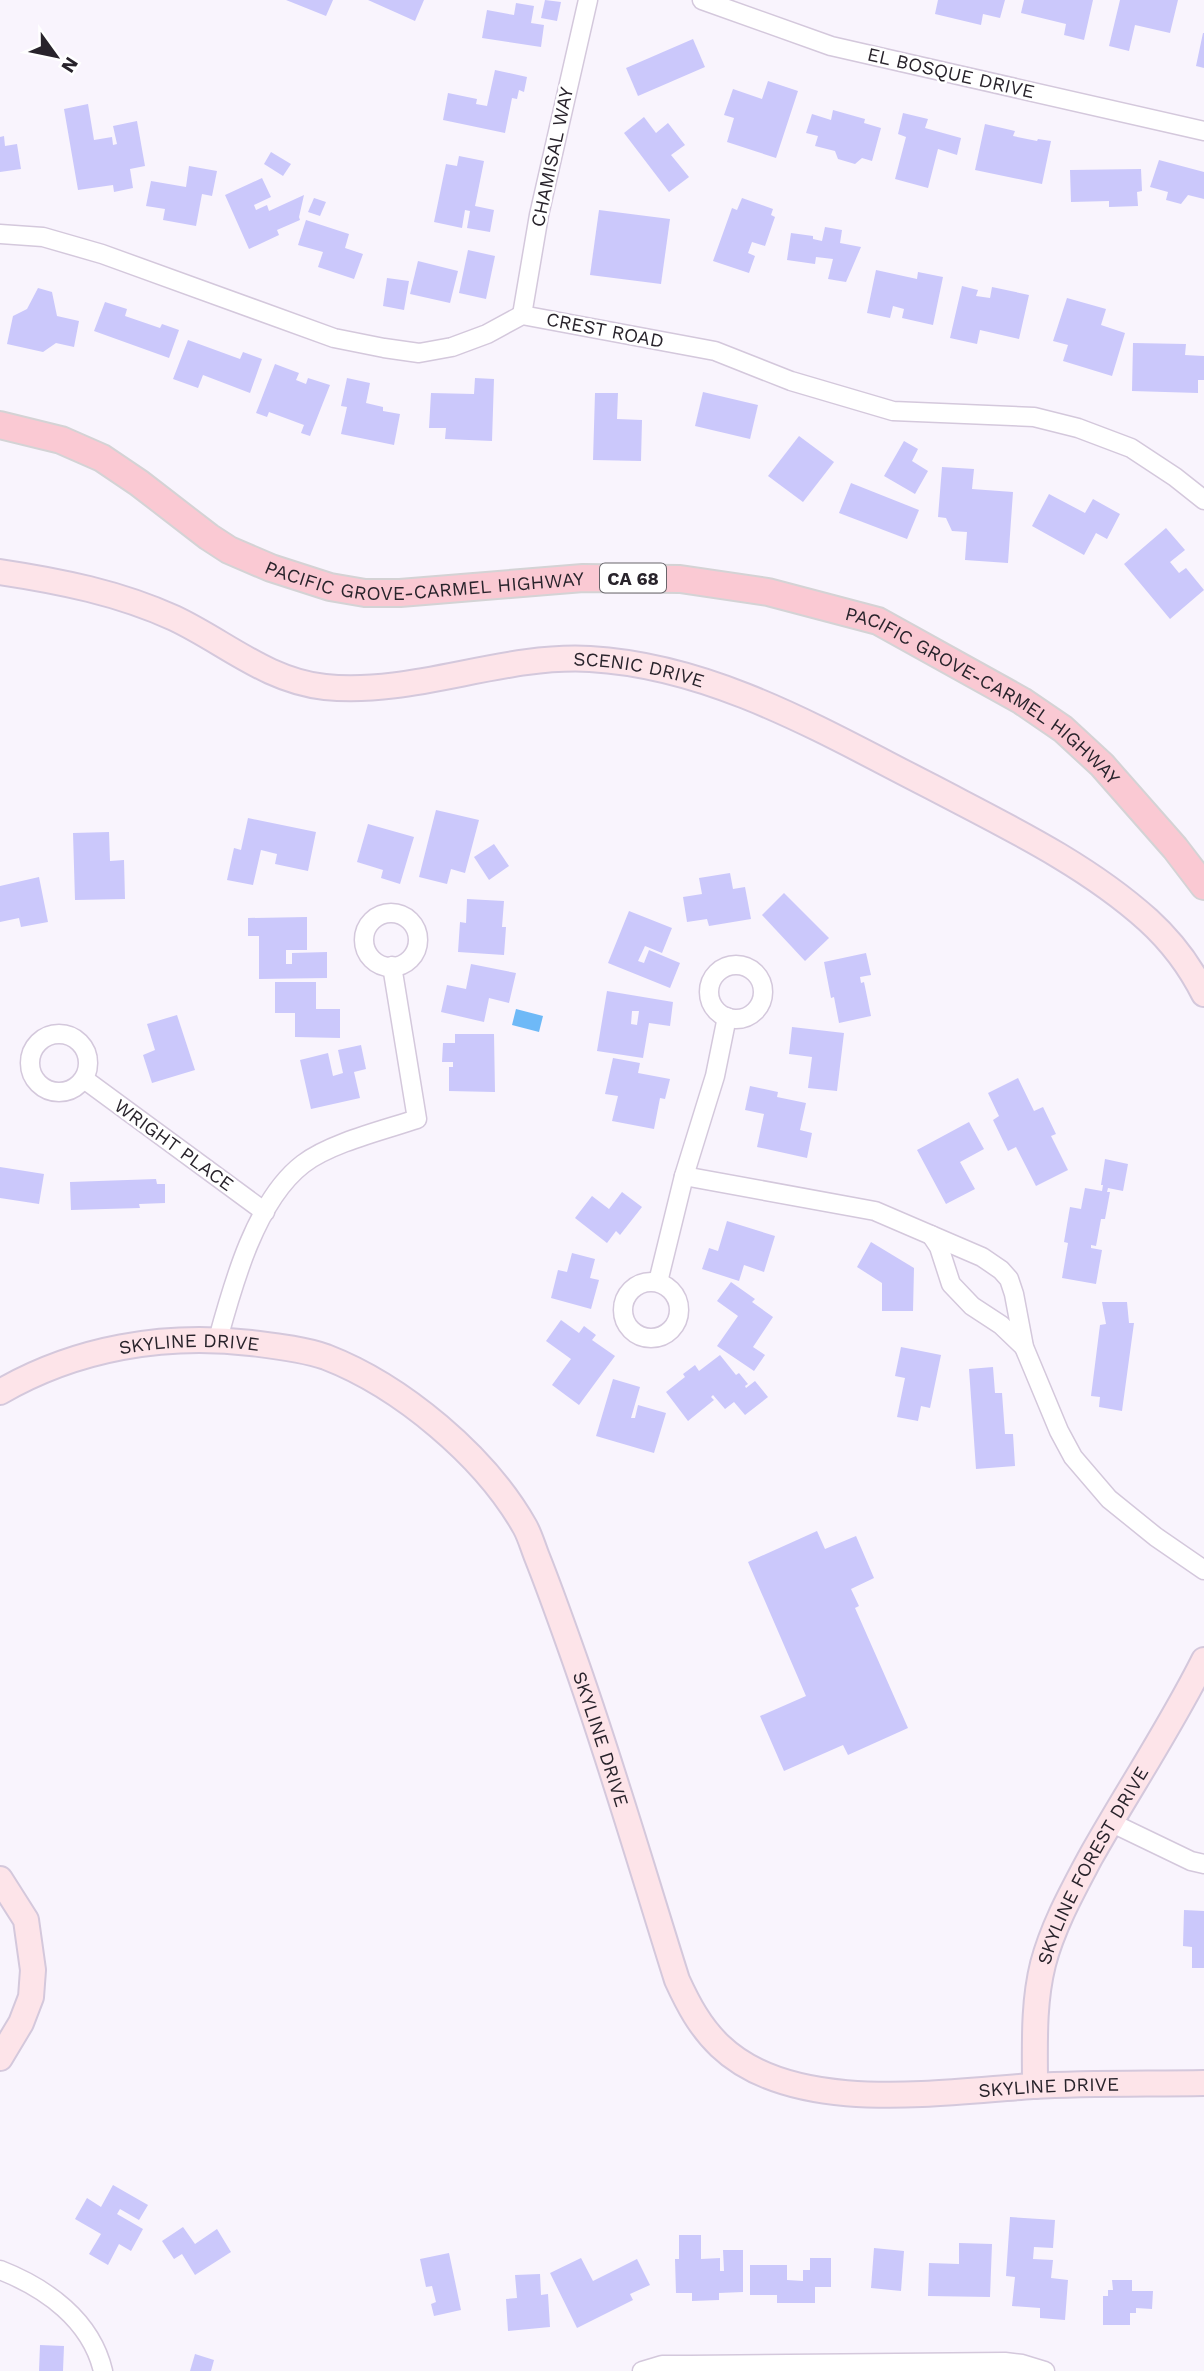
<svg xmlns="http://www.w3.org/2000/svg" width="1204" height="2371" viewBox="0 0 1204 2371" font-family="'Work Sans',sans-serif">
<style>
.water{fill:#6eb9f7}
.building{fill:#cbc8fb;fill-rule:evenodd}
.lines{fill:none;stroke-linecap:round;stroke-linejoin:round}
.street-casing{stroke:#d4c8dc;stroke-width:21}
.secondary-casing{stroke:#d4c8dc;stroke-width:28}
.primary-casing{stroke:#d4d3d5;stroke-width:30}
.street{stroke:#fff;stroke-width:18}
.secondary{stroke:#fde4e9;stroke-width:24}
.primary{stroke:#fac9d3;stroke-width:26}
.labels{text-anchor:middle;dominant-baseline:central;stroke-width:5;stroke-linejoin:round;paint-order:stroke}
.shield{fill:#fff;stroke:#68656b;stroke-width:2}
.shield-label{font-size:18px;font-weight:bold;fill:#28232b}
.street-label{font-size:19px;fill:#28232b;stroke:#fff}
</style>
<rect width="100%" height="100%" fill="#f9f4fd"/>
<polygon class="water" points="516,1009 543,1016 539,1032 512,1025"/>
<g class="building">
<polygon points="286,0 333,0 326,16"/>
<polygon points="368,0 424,0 415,21"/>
<polygon points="545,0 561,2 557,21 541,18"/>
<polygon points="938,0 1005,0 1000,18 983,14 981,25 935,14"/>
<polygon points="1024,0 1093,0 1084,40 1064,35 1066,24 1021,13"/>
<polygon points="1120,0 1178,0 1170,33 1135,25 1129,51 1109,46"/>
<polygon points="516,3 534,6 531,23 544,25 541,47 482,38 487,10 514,15"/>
<polygon points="1203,33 1204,33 1204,68 1196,66"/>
<polygon points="693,39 705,67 638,96 626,68"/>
<polygon points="495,70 527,77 524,92 519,90 517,99 512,98 505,133 443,120 448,93 477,99 476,104 487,106"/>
<polygon points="768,81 798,91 776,158 727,142 734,118 724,115 733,89 762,99"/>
<polygon points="88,104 94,140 112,137 113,145 117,144 113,126 137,121 145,166 130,169 133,188 114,192 113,185 78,190 64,109"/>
<polygon points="833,110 865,119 864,123 881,128 872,161 862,158 855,164 838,159 835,151 815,146 818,136 806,133 812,114 831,120"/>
<polygon points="903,113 928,119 925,128 961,138 957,155 938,149 928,188 895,179 906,137 898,134"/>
<polygon points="644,117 656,133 668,123 685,145 671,155 689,177 669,192 624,133"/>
<polygon points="985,124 1015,131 1013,136 1037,141 1038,139 1051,141 1042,184 975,170"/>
<polygon points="4,136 5,146 17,144 21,169 0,172 0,137"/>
<polygon points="271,152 291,164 283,176 264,164"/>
<polygon points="459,156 484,161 475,206 494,210 490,232 467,228 470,211 465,210 462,228 434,222 446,164 457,166"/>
<polygon points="1159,160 1204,172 1204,199 1188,195 1181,204 1166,200 1168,192 1150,187"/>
<polygon points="189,166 217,171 212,196 202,194 196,226 163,220 165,209 146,206 151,181 186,187"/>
<polygon points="1141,169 1142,191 1137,192 1138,206 1109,207 1109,201 1071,202 1070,170"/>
<polygon points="262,178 271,197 254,205 256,210 267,205 269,211 304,195 299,217 300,220 277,230 279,235 249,249 225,195"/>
<polygon points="314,198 326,202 320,216 308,212"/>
<polygon points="742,198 773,209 771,215 775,217 765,246 752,242 748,253 755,256 749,273 713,261 732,208 737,210"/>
<polygon points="599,210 670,219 661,284 590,275"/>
<polygon points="306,220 349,234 345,248 363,254 354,279 318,267 323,252 298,245"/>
<polygon points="825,227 842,230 840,243 861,247 846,282 828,279 833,259 816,257 815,264 787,260 791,233 813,236 813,239 822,241"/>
<polygon points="468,250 495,256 486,299 459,293"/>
<polygon points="418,261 458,271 450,303 410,294"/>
<polygon points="876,270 917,279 918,272 943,277 933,325 902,318 904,309 893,306 890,318 867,313"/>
<polygon points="387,278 409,281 404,310 383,306"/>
<polygon points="962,286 978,290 976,296 990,298 992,287 1029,295 1019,339 980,330 977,344 950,338"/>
<polygon points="38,288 52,292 57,316 79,321 74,347 56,343 43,352 7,344 13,316 27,309"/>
<polygon points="1067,298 1106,309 1101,325 1125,333 1112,376 1063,361 1068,345 1053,341"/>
<polygon points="105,302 127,309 125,316 160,328 162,324 179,330 169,358 94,331"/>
<polygon points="188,340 240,359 243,352 262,359 250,393 203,375 198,388 173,379"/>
<polygon points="1133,343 1186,344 1185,355 1204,356 1204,380 1198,380 1198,393 1132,391"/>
<polygon points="275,364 299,373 296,380 306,384 308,378 330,385 310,436 301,433 304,425 269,412 267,417 256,413"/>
<polygon points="347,378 370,383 366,403 383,407 383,411 400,414 394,445 341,434 347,407 341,406"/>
<polygon points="475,378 494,379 492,441 445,439 446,428 429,428 431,393 474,394"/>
<polygon points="703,392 758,405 750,439 695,426"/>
<polygon points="595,393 618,393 617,419 642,420 641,461 593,460"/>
<polygon points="799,436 834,462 803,502 768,476"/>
<polygon points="904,441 918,449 912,461 928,471 915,494 884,476"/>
<polygon points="942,467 974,469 972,489 1013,492 1008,563 965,560 967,532 952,531 946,518 938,517"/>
<polygon points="851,483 919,510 907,539 839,513"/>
<polygon points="1049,494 1085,513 1093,499 1120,514 1107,539 1096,533 1084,555 1032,526"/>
<polygon points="1166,528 1185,550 1170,562 1179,573 1186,568 1204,590 1170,619 1124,564"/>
<polygon points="436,810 479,820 465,873 451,869 447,884 419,877"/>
<polygon points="248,818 316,832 308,871 275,864 277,854 261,850 253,885 227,880 234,848 241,850"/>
<polygon points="368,824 414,837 400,884 381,878 383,870 357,862"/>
<polygon points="109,832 110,861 124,860 125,899 75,900 73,833"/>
<polygon points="494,844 509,866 489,880 474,857"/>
<polygon points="730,873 733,889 745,887 751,919 709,926 707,919 687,922 683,897 702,894 699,878"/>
<polygon points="39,877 48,922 21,927 19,918 0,922 0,886"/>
<polygon points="784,893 829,938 805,961 762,915"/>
<polygon points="467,899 504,901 502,927 506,927 504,955 458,952 460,922 466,923"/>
<polygon points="629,911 672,928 662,953 645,946 638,961 644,963 649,950 680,963 670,988 608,963"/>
<polygon points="307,917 307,950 286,950 286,964 292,964 292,953 327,952 327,978 259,979 259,936 248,936 248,918"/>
<polygon points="866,953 871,975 860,977 861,983 864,982 871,1016 839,1023 834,997 831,998 824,962"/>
<polygon points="471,964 516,973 509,1003 489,998 484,1022 441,1012 447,985 466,989"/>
<polygon points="275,982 316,982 316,1009 340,1009 340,1038 295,1037 295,1013 275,1013"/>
<path d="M 607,991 L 673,1002 L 670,1026 L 649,1023 L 643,1058 L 597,1051 ZM 632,1011 L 639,1011 L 637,1025 L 631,1024 Z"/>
<polygon points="177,1015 195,1070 152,1083 143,1055 155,1050 147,1024"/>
<polygon points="792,1027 844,1033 837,1091 808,1088 812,1057 789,1054"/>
<polygon points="455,1034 494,1034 495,1092 449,1091 449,1067 453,1067 453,1062 442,1062 443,1043 455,1043"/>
<polygon points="361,1045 366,1069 354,1072 360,1098 311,1109 300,1060 328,1053 333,1076 343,1073 338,1050"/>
<polygon points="613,1058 640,1063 638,1073 670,1079 665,1099 660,1098 654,1129 612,1121 618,1096 605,1094"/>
<polygon points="1018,1078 1034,1111 1043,1107 1056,1134 1051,1136 1068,1170 1036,1186 1016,1147 1008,1151 993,1120 999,1116 988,1093"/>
<polygon points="750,1086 778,1092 777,1097 806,1103 800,1130 812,1133 807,1158 757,1147 764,1114 745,1110"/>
<polygon points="969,1122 984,1149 960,1162 975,1189 946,1204 917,1150"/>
<polygon points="1105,1159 1128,1164 1123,1191 1108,1188 1107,1192 1110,1192 1105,1219 1101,1219 1096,1246 1091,1245 1091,1248 1102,1250 1096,1284 1062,1278 1068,1243 1064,1242 1070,1207 1081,1209 1085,1188 1102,1191 1103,1185 1101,1185"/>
<polygon points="0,1167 44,1174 39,1204 0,1198"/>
<polygon points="156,1179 157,1184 165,1184 165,1203 139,1204 140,1208 71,1210 70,1182"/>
<polygon points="622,1192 642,1207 620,1235 616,1231 607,1243 575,1218 592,1196 609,1209"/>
<polygon points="727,1221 775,1236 764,1272 744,1265 739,1281 702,1269 709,1248 718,1251"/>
<polygon points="871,1242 914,1268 913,1311 882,1311 882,1283 857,1267"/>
<polygon points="572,1253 595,1259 590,1278 599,1280 591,1309 551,1298 558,1270 567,1272"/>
<polygon points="731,1282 755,1299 752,1302 773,1317 753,1347 765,1355 754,1371 717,1346 738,1316 717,1301"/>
<polygon points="1102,1302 1127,1302 1129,1323 1134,1323 1122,1411 1099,1407 1100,1397 1091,1396 1100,1325 1106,1324"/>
<polygon points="561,1320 579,1333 584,1326 596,1335 592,1340 615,1356 579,1405 552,1385 571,1359 546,1341"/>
<polygon points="901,1347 941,1355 930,1408 921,1406 918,1421 897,1417 905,1378 895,1376"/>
<polygon points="720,1355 736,1375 739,1373 748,1384 745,1386 746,1388 755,1381 768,1397 745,1415 734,1402 725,1409 713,1395 711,1397 714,1400 688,1421 666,1392 685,1377 683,1374 695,1365 699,1371"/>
<polygon points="993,1367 995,1393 1002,1393 1005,1434 1013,1434 1015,1466 976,1469 969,1369"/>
<polygon points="613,1379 640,1387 631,1418 635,1418 638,1405 666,1413 654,1453 596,1436"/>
<polygon points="817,1531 825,1549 856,1536 874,1578 851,1589 859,1606 855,1608 908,1728 848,1755 843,1745 784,1771 760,1716 806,1696 748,1562"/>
<polygon points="1184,1910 1204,1911 1204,1968 1192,1968 1192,1947 1183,1946"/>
<polygon points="113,2185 148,2205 139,2220 120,2209 117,2214 143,2229 131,2251 119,2244 108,2265 89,2254 101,2234 75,2219 87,2198 101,2207"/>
<polygon points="1010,2217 1055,2220 1053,2248 1034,2247 1033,2259 1053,2260 1051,2278 1068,2280 1065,2320 1040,2318 1040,2308 1012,2306 1015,2277 1006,2276"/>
<polygon points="183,2227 195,2244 217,2229 231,2252 195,2275 182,2254 174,2259 162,2241"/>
<polygon points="679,2235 701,2235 701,2259 720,2258 720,2271 724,2271 723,2250 743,2250 743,2292 719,2293 719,2300 692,2301 692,2293 676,2293 675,2259 679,2259"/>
<polygon points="959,2243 992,2244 990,2297 928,2296 929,2263 959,2264"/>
<polygon points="874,2248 904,2251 901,2291 871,2288"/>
<polygon points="449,2253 461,2310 434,2316 431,2304 436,2302 432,2286 426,2287 420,2259"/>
<polygon points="581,2258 593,2281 637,2259 650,2285 630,2294 633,2300 577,2328 550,2273"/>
<polygon points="810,2258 831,2258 831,2287 815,2287 815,2303 777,2303 777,2295 750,2295 750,2265 787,2265 787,2280 803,2281 803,2270 810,2270"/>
<polygon points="540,2274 541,2295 548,2294 550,2327 508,2331 506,2299 517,2298 515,2275"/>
<polygon points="1112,2280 1132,2280 1132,2291 1153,2291 1152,2309 1136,2308 1136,2313 1130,2313 1130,2325 1103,2325 1103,2296 1108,2296 1108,2290 1113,2290"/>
<polygon points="40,2345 64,2346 63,2371 39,2371"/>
<polygon points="195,2354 214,2360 211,2371 190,2371"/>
</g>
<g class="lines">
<defs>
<g id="street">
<polyline points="702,0 831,46 1204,131"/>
<polyline points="0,234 43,237 102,254 334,338 384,348 419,353 452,347 487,334 522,315 715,351 791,381 893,411 1034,417 1078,428 1131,448 1175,477 1204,500"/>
<polyline points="522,315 539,215 588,0"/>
<circle cx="391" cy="940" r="27"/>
<circle cx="736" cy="992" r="27"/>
<circle cx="59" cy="1063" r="29"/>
<polyline points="84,1079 265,1212"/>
<polyline points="684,1176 875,1211 982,1257 1001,1270 1009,1279 1014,1294 1024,1347 1059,1431 1073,1457 1109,1499 1156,1537 1204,1570"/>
<polyline points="931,1235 939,1247 951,1284 972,1306 1001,1325 1024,1347"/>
<circle cx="651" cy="1310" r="28"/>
<polyline points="658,1282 684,1176 715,1076 727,1017"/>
<path d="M 218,1339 C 233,1284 256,1200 303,1164 C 330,1143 384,1130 417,1119 L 392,966"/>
<polyline points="1110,1822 1191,1861 1204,1864"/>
<path d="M 0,2270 C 46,2288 91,2320 103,2371"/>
<polyline points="642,2371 662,2365 690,2365 1005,2362 1022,2364 1045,2371"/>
</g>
<g id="secondary">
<path id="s1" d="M 0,572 C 60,581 119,593 174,618 C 225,642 267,681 325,687 C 414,696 501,654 590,659 C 714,666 824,732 932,787 C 1006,826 1086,864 1148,920 C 1171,941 1190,966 1204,994"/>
<path id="s2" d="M 0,1392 C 76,1348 164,1333 251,1343 C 275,1346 303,1349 326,1357 C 401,1386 485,1456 525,1527 C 530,1536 533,1547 537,1557 C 549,1587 560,1618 571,1649 C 610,1758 642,1869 677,1980 C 688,2004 700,2027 720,2046 C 793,2116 941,2092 1033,2086 C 1090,2083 1147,2084 1204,2083"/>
<polyline points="0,1879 26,1920 33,1970 31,1997 21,2023 0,2058"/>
<path id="s3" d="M 1035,2086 C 1035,2045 1033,2004 1043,1964 C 1053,1926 1072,1892 1090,1858 C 1127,1792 1170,1728 1204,1660"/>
</g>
<g id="primary">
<path id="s4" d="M 0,425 L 61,440 L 102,458 L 139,483 L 209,537 L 229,550 L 271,568 L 330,587 L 365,593 L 400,593 L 583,578 L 680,579 L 768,592 L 878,621 L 1022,701 L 1063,729 L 1102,765 L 1175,848 L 1204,886"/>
</g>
</defs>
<use href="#street" class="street-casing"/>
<use href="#secondary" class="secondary-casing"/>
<use href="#primary" class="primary-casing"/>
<use href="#street" class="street"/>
<use href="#secondary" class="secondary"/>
<use href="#primary" class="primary"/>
</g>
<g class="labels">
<rect class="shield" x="600" y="563.5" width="66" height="29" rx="5"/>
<g class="shield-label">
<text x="633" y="578">CA 68</text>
</g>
<g class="street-label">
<text transform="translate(951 73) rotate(13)">EL BOSQUE DRIVE</text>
<text transform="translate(552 157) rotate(-78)">CHAMISAL WAY</text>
<text transform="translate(605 330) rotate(11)">CREST ROAD</text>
<text stroke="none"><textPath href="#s4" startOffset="466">PACIFIC GROVE-CARMEL HIGHWAY</textPath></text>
<text stroke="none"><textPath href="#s1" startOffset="665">SCENIC DRIVE</textPath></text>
<text stroke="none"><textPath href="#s4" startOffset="1054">PACIFIC GROVE-CARMEL HIGHWAY</textPath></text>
<text transform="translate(174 1145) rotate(36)">WRIGHT PLACE</text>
<text stroke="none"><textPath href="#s2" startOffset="198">SKYLINE DRIVE</textPath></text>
<text stroke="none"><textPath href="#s2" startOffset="828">SKYLINE DRIVE</textPath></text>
<text stroke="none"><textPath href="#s3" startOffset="233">SKYLINE FOREST DRIVE</textPath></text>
<text stroke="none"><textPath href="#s2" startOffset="1500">SKYLINE DRIVE</textPath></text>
</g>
</g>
<g transform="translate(56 56) rotate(123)" stroke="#ffffff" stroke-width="5" paint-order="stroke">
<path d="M0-5L12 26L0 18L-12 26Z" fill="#28232b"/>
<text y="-10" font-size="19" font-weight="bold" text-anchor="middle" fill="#28232b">N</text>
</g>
</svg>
